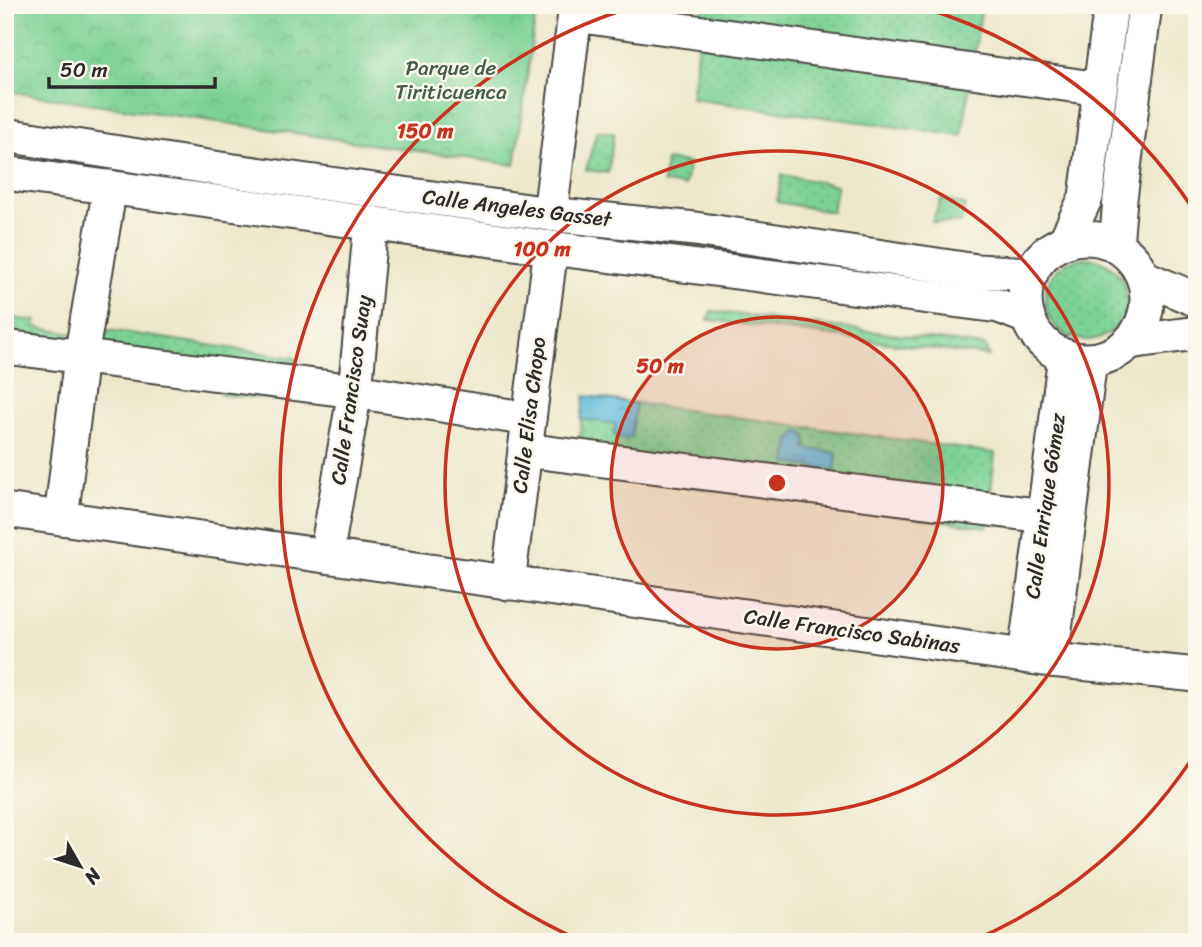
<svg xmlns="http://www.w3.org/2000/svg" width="1202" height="947" viewBox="0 0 1202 947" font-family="Sriracha,sans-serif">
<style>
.grass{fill:url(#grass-dots);stroke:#537e60;stroke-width:2}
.park{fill:url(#park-crowns);stroke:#537e60;stroke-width:2}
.water{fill:url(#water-ripples);stroke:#447282;stroke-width:2}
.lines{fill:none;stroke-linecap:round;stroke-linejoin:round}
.minor-casing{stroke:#484743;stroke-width:37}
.minor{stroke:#fff;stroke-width:33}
.ring{fill:none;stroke:#c8321e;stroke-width:3.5}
.labels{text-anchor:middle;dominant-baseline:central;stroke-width:5;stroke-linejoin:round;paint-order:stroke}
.park-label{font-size:21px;fill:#435d4b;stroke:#fbf7ec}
.street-label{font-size:21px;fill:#2b2b2b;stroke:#fbf7ec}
.centre{fill:#c8321e;stroke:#fbf7ec;stroke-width:3.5}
.ring-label{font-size:21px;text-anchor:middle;font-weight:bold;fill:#c8321e;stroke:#fbf7ec;stroke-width:5;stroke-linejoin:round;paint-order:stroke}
</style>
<defs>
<pattern id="grass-dots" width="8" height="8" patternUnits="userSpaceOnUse" patternTransform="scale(1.75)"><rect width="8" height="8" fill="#7bd296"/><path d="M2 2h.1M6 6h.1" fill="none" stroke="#6ab481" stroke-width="1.8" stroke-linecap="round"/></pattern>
<pattern id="park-crowns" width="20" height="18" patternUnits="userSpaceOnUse" patternTransform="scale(1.75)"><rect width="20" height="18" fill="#7bd296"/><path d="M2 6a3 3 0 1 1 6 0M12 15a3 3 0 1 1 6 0" fill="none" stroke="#6ab481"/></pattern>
<pattern id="water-ripples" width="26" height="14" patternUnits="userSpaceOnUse" patternTransform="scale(1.75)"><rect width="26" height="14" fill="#5cbada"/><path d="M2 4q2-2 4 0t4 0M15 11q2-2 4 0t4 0" fill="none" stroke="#4c97b1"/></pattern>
</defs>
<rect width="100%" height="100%" fill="#fbf7ec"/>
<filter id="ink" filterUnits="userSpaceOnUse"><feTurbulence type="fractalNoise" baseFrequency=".0143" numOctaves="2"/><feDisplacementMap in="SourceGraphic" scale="14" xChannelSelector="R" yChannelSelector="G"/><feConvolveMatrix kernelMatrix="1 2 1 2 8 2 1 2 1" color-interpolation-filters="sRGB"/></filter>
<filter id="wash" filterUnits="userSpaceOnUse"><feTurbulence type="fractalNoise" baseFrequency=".00686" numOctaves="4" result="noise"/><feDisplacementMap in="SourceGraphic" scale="28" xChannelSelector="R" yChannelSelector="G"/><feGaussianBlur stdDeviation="1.57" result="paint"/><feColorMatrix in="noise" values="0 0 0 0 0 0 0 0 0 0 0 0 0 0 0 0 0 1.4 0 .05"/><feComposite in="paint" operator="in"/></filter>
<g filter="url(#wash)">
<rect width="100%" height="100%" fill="#ede8cc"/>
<g class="grass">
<polygon points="703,5 982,5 962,136 691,99"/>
<polygon points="597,131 614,133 608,173 586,170"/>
<polygon points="666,160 689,163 685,186 663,183"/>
<polygon points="782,175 837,185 832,212 777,202"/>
<polygon points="941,199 965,205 961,223 932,222"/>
<polygon points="622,233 948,279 945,291 621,243"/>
<circle cx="1086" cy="299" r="41"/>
<polygon points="711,311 985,346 989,356 708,320"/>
<polygon points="5,317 36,321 35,327 90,337 5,355"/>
<polygon points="102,329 296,358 296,373 287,400 221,395 217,381 177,366 163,385 92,376"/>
<polygon points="585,396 995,453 987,527 575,471"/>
</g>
<polygon class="park" points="5,5 537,5 515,165 5,91"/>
<g class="water">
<polygon points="585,396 636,404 631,437 625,440 619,439 614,435 616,424 581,419"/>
<polygon points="800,430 805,434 807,442 805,448 837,453 835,470 787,463 790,441"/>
</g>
</g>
<g filter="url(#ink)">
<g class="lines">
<defs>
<g id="minor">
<polyline points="575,15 1100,89"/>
<polyline points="5,135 227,170 550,214 695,229 977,271 1031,274"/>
<polyline points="5,173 551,248 999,306 1027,317"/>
<polyline points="550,214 576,5"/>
<circle cx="1086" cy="299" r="61"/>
<polyline points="1065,242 1086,197 1111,5"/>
<polyline points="1116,246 1120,199 1145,5"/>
<polyline points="1143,277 1197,300"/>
<polyline points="1129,342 1197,333"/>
<polyline points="5,347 355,391 529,419"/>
<polyline points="525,450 1044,516"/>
<polyline points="5,510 1051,660 1197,675"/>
<polyline points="61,518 81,357 110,187"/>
<polyline points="326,556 355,391 371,223"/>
<polyline points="508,583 551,248"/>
<polyline points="1025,656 1065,356"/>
<polyline points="1051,660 1090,360"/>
</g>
</defs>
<use href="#minor" class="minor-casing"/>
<use href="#minor" class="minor"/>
</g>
</g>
<circle cx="777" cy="483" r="166" fill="#c8321e" fill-opacity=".12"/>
<g class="ring">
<circle cx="777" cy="483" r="166"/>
<circle cx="777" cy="483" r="332"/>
<path d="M1195 754A498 498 0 0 1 972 941M582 941A498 498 0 0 1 636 6M918 6A498 498 0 0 1 1195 212"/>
</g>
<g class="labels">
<g class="park-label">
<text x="451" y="68">Parque de<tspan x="451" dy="24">Tiriticuenca</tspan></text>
</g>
<g class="street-label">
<text transform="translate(517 208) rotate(7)">Calle Angeles Gasset</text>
<text transform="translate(351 390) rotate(-82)">Calle Francisco Suay</text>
<text transform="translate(529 415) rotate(-83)">Calle Elisa Chopo</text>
<text transform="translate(1045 506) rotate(-82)">Calle Enrique Gómez</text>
<text transform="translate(852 631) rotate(8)">Calle Francisco Sabinas</text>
</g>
</g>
<circle cx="777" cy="483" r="10" class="centre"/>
<g class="ring-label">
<text x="425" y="138">150 m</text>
<text x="542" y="256">100 m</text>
<text x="660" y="373">50 m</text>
</g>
<rect width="1202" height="947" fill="none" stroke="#fbf7ec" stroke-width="28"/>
<g transform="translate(80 866) rotate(129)" stroke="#fbf7ec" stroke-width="5" paint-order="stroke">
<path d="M0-5L12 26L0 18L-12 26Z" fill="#2b2b2b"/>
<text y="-10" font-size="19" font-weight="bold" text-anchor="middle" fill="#2b2b2b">N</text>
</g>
<path d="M49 77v10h166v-10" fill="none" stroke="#2b2b2b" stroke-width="3.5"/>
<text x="60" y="77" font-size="21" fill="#2b2b2b" stroke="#fbf7ec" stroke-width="5" paint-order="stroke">50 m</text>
</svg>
